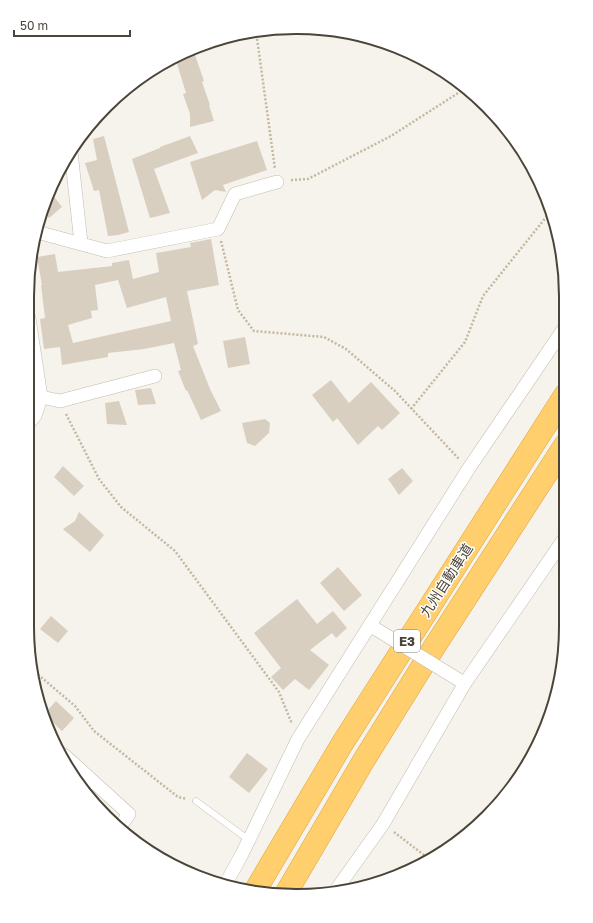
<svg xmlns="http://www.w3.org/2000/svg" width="593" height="923" viewBox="0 0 593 923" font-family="'Golos Text','Noto Sans JP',sans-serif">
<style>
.building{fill:#d8cfc1;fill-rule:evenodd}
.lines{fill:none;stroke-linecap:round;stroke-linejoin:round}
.lane-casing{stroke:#c2bbae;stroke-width:7}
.street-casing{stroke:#c2bbae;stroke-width:14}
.highway-casing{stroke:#e0a43c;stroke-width:23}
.path{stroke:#c4b79f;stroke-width:2.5;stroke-dasharray:2 2;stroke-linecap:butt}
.lane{stroke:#fff;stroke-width:6}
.street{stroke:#fff;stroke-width:13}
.highway{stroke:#ffcf6e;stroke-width:22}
.street-bridge-casing{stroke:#c2bbae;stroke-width:14;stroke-linecap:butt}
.street-bridge{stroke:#fff;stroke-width:13}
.labels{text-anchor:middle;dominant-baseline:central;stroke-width:3;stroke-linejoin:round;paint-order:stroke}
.shield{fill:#fff;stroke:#817c74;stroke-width:1}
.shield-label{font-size:13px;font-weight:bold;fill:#4b4439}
.street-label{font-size:14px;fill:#4b4439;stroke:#fff}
.rim{fill:none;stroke:#4b4439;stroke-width:2}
</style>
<rect width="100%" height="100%" fill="#f6f3ec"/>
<g class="building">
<polygon points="193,49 204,81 202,82 210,105 209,105 214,121 190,127 190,114 183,94 186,93 175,57"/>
<polygon points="104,136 129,232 118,235 108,236 99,190 94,191 85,163 97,160 93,139"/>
<polygon points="190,136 198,153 154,169 170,213 150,218 132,159 160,148 160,147"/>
<polygon points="257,141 267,170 223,185 226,192 215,190 202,200 190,162"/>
<polygon points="49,190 62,207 49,218 43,210"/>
<path d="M 211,239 L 219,285 L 187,291 L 198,344 L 193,346 L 210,389 L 221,411 L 201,420 L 187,390 L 186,391 L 178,371 L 181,370 L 174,343 L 144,349 L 108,353 L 108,357 L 62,365 L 60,347 L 44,349 L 40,319 L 45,318 L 41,285 L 42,285 L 37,257 L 55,254 L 58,272 L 112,266 L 112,263 L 129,260 L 133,279 L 159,272 L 156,253 L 191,247 L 190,243 ZM 118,280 L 127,308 L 166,297 L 171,321 L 73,343 L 68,325 L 92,318 L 91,311 L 98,310 L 95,285 Z"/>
<polygon points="245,337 250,364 228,368 223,341"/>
<polygon points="331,380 349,403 371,382 400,413 382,430 378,426 358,445 337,418 333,422 312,395"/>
<polygon points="151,388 156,404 138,405 135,390"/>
<polygon points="119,401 127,425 107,424 105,403"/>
<polygon points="265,419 270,423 269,433 255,446 247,443 242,423"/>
<polygon points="63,466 84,486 74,496 54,477"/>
<polygon points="402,468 413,481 399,495 388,479"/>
<polygon points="79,512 104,535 90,552 63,529 75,521"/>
<polygon points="338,567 362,595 344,611 320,583"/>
<polygon points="297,599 317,624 333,611 347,628 336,638 332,633 310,650 329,665 309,690 295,679 283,690 271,677 281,668 254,633"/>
<polygon points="51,616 68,631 58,643 40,629"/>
<polygon points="56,701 74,718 62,731 44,714"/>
<polygon points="247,753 268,769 249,793 229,777"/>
</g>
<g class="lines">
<defs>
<polyline id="lane" points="196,801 249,840"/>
<g id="street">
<polyline points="71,152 81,243"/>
<polyline points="37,232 107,251 218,229 235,194 277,182"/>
<polyline points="41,397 60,401 155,376"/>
<polyline points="28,424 35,416 41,397 29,318"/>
<polyline points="63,757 64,755 129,814 120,827"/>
<polyline points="225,885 242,854 298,739 469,468 565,327"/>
<polyline points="336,890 383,824 465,683 564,539"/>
</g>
<g id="highway">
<polyline points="255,891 342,744 565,395"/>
<polyline points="285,895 364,760 433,649 565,445"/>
</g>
</defs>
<use href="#lane" class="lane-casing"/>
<use href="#street" class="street-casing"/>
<use href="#highway" class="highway-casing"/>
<g class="path">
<polyline points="256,31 275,169"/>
<polyline points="291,180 308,179 391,136 466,88"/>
<polyline points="221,241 238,310 254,331 324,337 346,349 395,391 459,459"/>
<polyline points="411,409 465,342 483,296 551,211"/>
<polyline points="66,414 99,479 121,507 175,551 279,692 292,724"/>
<polyline points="35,672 75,706 94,731 178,797 187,799"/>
<polyline points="394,832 429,859"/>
</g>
<use href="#lane" class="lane"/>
<use href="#street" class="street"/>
<use href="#highway" class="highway"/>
<defs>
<polyline id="street-bridge" points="376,629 459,680"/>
</defs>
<use href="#street-bridge" class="street-bridge-casing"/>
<use href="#street-bridge" class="street-bridge"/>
</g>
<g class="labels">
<rect class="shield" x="394" y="630" width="26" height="22" rx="3"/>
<g class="shield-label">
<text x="407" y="641">E3</text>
</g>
<g class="street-label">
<text transform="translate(446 580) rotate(-57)">九州自動車道</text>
</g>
</g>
<path d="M0 0H593V923H0ZM296 34H297A262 262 0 0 1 559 296V627A262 262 0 0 1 297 889H296A262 262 0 0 1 34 627V296A262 262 0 0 1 296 34Z" fill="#fff" fill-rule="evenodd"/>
<path class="rim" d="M296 34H297A262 262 0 0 1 559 296V627A262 262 0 0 1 297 889H296A262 262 0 0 1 34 627V296A262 262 0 0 1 296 34Z"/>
<path d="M14 30v6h116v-6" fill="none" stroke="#4b4439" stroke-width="2"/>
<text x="20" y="30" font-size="12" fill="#4b4439" stroke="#ffffff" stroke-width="3" paint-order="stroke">50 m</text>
</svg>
